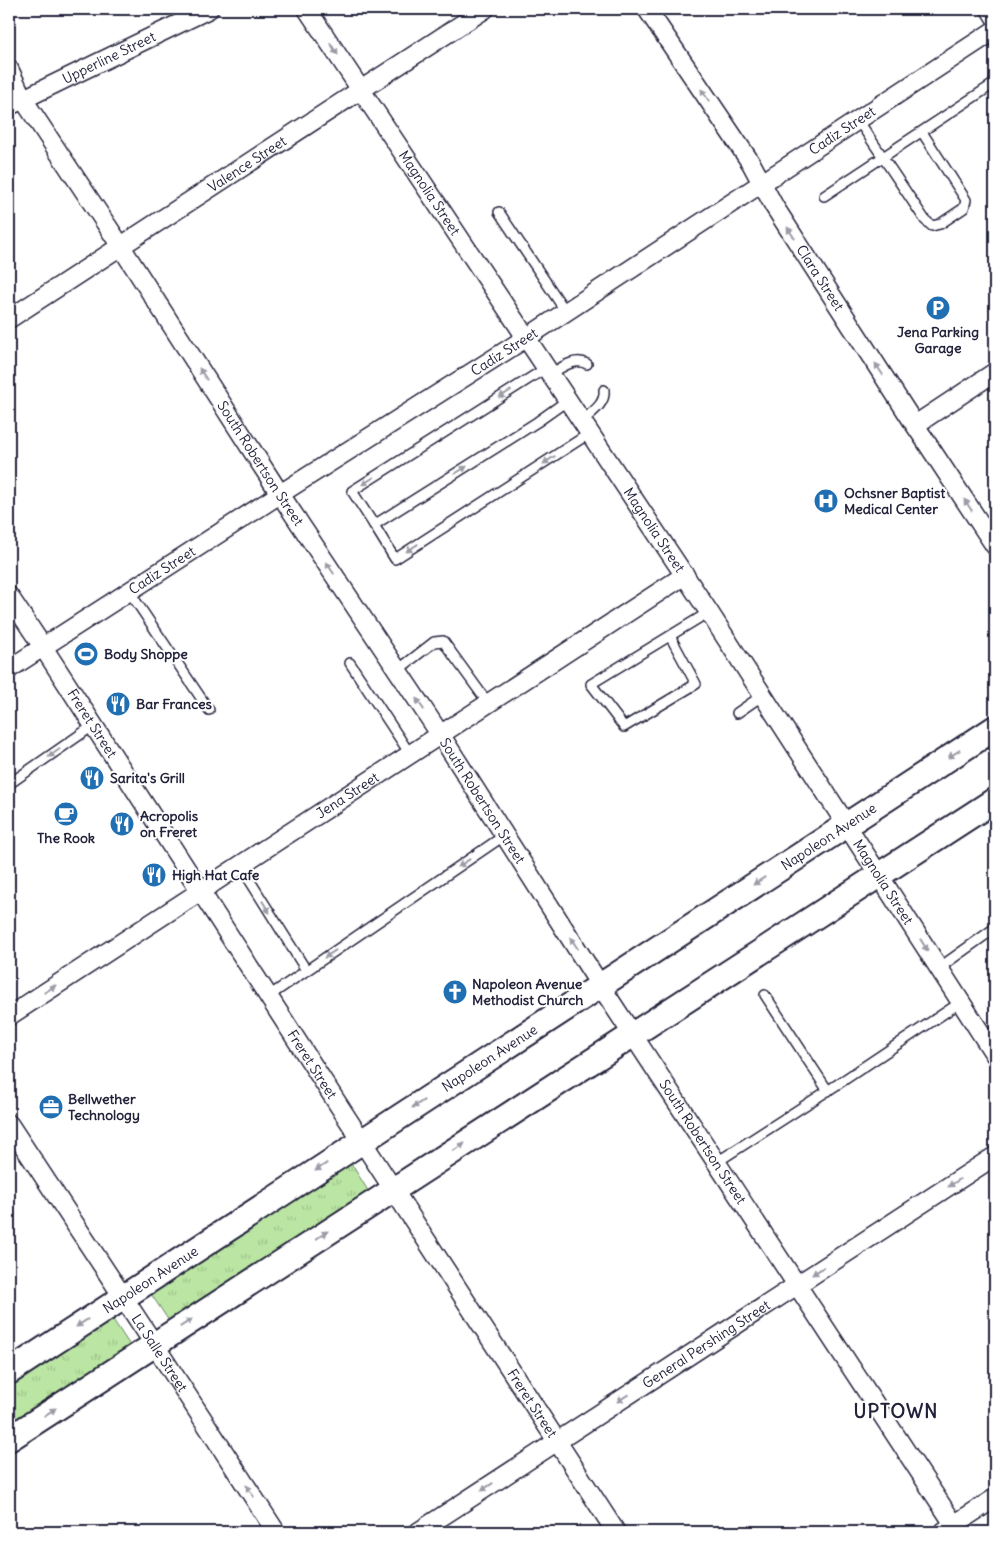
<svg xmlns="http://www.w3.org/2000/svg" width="1004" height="1541" viewBox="0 0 1004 1541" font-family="Delius,sans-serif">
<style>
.grass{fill:url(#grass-tufts);stroke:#6e846e}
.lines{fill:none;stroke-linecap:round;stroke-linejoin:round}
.lane-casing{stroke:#22223b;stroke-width:12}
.street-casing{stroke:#22223b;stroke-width:21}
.secondary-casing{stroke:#22223b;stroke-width:28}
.lane{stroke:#fff;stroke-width:9}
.street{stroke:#fff;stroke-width:18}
.secondary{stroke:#fff;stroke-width:24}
.oneway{fill:#9c9ca7}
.labels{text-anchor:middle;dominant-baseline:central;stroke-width:4;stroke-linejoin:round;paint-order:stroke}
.street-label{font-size:14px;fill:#22223b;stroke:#fff}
.poi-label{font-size:14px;font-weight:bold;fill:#22223b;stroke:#fff;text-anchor:start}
.district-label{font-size:19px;font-weight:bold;letter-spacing:1px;fill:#22223b;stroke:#fff}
</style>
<defs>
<pattern id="grass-tufts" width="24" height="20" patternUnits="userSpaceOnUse" patternTransform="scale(1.25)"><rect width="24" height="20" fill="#bae5a2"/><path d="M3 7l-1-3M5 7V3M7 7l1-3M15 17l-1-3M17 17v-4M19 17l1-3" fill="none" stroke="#a0c48c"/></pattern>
</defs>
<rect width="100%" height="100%" fill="#fff"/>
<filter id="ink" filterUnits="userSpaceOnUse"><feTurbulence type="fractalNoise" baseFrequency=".02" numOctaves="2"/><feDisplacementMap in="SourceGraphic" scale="10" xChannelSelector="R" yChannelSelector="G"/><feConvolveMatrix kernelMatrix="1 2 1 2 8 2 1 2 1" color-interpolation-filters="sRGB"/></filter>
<g filter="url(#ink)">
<g class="grass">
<polygon points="349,1160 369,1192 169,1321 149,1291"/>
<polygon points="110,1315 131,1347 9,1426 9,1382"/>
</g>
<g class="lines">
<defs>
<g id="lane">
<polyline points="858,120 925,220 932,226 940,224 964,208 966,200 922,132"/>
<polyline points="824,196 995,83"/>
<polyline points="499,212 566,312"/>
<polyline points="546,368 352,491 374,525 537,422 568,400"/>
<path d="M 550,374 C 561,368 575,357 587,364"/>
<path d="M 582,421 C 591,413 606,404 604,390"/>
<polyline points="374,525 395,559 590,433"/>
<polyline points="129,591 209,710"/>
<polyline points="670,636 696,684 624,727 591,684 709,612"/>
<polyline points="350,663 410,754"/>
<polyline points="398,670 434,642 443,641 488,703"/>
<polyline points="737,713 763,695"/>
<polyline points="9,784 94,725"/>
<polyline points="240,865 306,970"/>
<polyline points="939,968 995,928"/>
<polyline points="765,995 828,1091"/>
<polyline points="269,996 505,835"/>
<polyline points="717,1162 838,1084 961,1002"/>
</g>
<g id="street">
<path id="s1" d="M 307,9 L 709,612 L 995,1055"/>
<path id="s2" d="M 647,9 L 751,163 L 774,206 L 915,425 L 995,546"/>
<polyline points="990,9 995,17"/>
<path id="s3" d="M 9,69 L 23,99 L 120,245 L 280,494 L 440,734 L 600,985 L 959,1532"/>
<path id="s4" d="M 9,106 L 209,9"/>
<path id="s5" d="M 9,319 L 485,9"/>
<polyline points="915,425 995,372"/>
<path id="s6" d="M 9,596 L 43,647 L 343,1112 L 616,1532"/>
<path id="s7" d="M 9,669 L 280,494 L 526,338 L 995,30"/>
<path id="s8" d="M 9,1016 L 685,575"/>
<path id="s9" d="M 9,1124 L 154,1344 L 276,1532"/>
<path id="s10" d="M 418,1532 L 995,1156"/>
<polyline points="943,1532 995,1498"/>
</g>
<g id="secondary">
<path id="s11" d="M 9,1372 L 995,728"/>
<polyline points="9,1439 995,800"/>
</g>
</defs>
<use href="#lane" class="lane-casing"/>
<use href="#street" class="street-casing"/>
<use href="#secondary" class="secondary-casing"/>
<use href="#lane" class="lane"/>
<use href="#street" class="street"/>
<use href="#secondary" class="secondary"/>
</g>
<defs><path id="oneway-solid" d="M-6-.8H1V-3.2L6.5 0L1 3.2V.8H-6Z" transform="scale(1.25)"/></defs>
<g class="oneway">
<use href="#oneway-solid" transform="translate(334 49) rotate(57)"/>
<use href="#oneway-solid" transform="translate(705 95) rotate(-124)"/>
<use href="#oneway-solid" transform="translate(791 233) rotate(-123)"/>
<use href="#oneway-solid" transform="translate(879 369) rotate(-123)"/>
<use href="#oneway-solid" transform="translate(203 374) rotate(-123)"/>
<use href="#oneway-solid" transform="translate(505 394) rotate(148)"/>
<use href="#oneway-solid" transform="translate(549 460) rotate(147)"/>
<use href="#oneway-solid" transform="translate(461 470) rotate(-32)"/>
<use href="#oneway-solid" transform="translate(368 481) rotate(148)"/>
<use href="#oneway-solid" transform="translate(968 505) rotate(-124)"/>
<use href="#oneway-solid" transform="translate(412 548) rotate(147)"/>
<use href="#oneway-solid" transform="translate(330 568) rotate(-124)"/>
<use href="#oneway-solid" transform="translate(420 704) rotate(-124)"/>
<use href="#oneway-solid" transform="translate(54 753) rotate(145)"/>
<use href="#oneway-solid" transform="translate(954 754) rotate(147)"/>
<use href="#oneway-solid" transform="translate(464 863) rotate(146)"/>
<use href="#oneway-solid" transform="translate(759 881) rotate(147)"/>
<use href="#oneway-solid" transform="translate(266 907) rotate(58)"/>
<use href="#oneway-solid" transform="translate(574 943) rotate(-123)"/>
<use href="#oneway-solid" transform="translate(924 945) rotate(58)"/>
<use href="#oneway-solid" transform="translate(330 954) rotate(146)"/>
<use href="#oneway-solid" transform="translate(50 989) rotate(-33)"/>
<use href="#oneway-solid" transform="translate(418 1104) rotate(147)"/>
<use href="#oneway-solid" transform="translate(459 1147) rotate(-33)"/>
<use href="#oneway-solid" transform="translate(321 1167) rotate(147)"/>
<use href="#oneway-solid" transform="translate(954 1183) rotate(147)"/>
<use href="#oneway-solid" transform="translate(322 1235) rotate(-33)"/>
<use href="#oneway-solid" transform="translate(818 1271) rotate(147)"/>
<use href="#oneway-solid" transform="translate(82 1323) rotate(147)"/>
<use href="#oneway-solid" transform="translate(186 1323) rotate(-33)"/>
<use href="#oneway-solid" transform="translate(623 1398) rotate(147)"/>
<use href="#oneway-solid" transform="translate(50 1412) rotate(-33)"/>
<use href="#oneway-solid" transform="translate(487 1487) rotate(147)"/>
<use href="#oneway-solid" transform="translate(250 1491) rotate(-123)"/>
</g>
</g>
<defs>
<symbol id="parking-disc" viewBox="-11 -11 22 22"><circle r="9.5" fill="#1f6fb2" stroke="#fff"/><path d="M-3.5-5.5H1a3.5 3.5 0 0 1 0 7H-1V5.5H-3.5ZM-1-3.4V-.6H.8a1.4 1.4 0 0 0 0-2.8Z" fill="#fff"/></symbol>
<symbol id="hospital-disc" viewBox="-11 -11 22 22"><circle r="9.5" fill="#1f6fb2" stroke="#fff"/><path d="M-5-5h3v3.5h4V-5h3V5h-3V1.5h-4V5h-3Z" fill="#fff"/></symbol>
<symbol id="stadium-disc" viewBox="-11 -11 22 22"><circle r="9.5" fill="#1f6fb2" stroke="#fff"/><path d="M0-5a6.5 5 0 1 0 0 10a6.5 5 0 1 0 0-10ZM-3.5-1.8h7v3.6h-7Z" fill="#fff"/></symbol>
<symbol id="restaurant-disc" viewBox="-11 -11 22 22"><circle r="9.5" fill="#1f6fb2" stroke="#fff"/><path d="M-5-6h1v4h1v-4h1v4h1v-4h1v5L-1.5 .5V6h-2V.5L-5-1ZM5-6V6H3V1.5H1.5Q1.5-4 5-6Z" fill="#fff"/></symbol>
<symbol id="cafe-disc" viewBox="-11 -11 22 22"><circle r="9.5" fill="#1f6fb2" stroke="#fff"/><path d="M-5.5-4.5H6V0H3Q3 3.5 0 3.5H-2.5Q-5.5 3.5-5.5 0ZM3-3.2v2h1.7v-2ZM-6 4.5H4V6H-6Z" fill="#fff"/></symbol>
<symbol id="church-disc" viewBox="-11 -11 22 22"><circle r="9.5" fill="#1f6fb2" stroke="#fff"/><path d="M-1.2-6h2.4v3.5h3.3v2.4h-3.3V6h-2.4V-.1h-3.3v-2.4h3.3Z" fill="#fff"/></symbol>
<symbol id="office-disc" viewBox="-11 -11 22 22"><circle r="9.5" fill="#1f6fb2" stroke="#fff"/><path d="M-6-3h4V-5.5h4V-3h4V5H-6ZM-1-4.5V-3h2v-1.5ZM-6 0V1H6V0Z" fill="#fff"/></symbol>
</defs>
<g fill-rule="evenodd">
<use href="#parking-disc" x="924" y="294" width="28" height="28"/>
<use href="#hospital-disc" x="812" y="487" width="28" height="28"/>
<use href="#stadium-disc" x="72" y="640" width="28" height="28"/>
<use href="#restaurant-disc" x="104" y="690" width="28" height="28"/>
<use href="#restaurant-disc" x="78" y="764" width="28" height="28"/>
<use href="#cafe-disc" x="52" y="800" width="28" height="28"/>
<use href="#restaurant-disc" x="108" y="810" width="28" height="28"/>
<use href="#restaurant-disc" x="140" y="861" width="28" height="28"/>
<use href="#church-disc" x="441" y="978" width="28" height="28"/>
<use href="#office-disc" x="37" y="1093" width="28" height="28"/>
</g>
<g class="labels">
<g class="street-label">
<text stroke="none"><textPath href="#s4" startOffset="111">Upperline Street</textPath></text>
<text stroke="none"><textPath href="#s7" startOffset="992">Cadiz Street</textPath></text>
<text stroke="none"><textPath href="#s5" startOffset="284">Valence Street</textPath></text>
<text stroke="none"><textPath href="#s1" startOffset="221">Magnolia Street</textPath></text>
<text stroke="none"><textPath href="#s2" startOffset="320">Clara Street</textPath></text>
<text stroke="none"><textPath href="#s7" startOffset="588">Cadiz Street</textPath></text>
<text stroke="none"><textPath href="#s3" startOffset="468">South Robertson Street</textPath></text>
<text stroke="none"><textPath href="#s1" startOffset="626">Magnolia Street</textPath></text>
<text stroke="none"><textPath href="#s7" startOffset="182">Cadiz Street</textPath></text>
<text stroke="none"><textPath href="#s6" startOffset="152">Freret Street</textPath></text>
<text stroke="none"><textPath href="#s8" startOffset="404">Jena Street</textPath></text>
<text stroke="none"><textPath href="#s3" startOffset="872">South Robertson Street</textPath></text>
<text stroke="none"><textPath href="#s11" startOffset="979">Napoleon Avenue</textPath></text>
<text stroke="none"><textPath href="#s1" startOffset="1046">Magnolia Street</textPath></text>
<text stroke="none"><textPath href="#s11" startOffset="574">Napoleon Avenue</textPath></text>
<text stroke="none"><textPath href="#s6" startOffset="558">Freret Street</textPath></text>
<text stroke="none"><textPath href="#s3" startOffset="1278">South Robertson Street</textPath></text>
<text stroke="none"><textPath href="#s11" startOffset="169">Napoleon Avenue</textPath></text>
<text stroke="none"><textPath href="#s10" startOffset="344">General Pershing Street</textPath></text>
<text stroke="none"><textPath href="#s9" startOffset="274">La Salle Street</textPath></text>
<text stroke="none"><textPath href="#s6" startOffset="962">Freret Street</textPath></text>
</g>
<g class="poi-label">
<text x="938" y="332" text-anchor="middle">Jena Parking<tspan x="938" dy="16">Garage</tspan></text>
<text x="844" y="493">Ochsner Baptist<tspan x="844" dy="16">Medical Center</tspan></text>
<text x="104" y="654">Body Shoppe</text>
<text x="136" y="704">Bar Frances</text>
<text x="110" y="778">Sarita's Grill</text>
<text x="140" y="816">Acropolis<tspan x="140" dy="16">on Freret</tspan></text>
<text x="66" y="838" text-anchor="middle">The Rook</text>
<text x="172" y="875">High Hat Cafe</text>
<text x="472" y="984">Napoleon Avenue<tspan x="472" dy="16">Methodist Church</tspan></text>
<text x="68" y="1099">Bellwether<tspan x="68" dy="16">Technology</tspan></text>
</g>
<g class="district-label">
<text x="896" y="1411">UPTOWN</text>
</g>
</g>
<rect width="1004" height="1541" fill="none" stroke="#fff" stroke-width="30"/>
<rect x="15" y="15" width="974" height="1511" fill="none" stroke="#22223b" stroke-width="2" filter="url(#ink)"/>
</svg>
